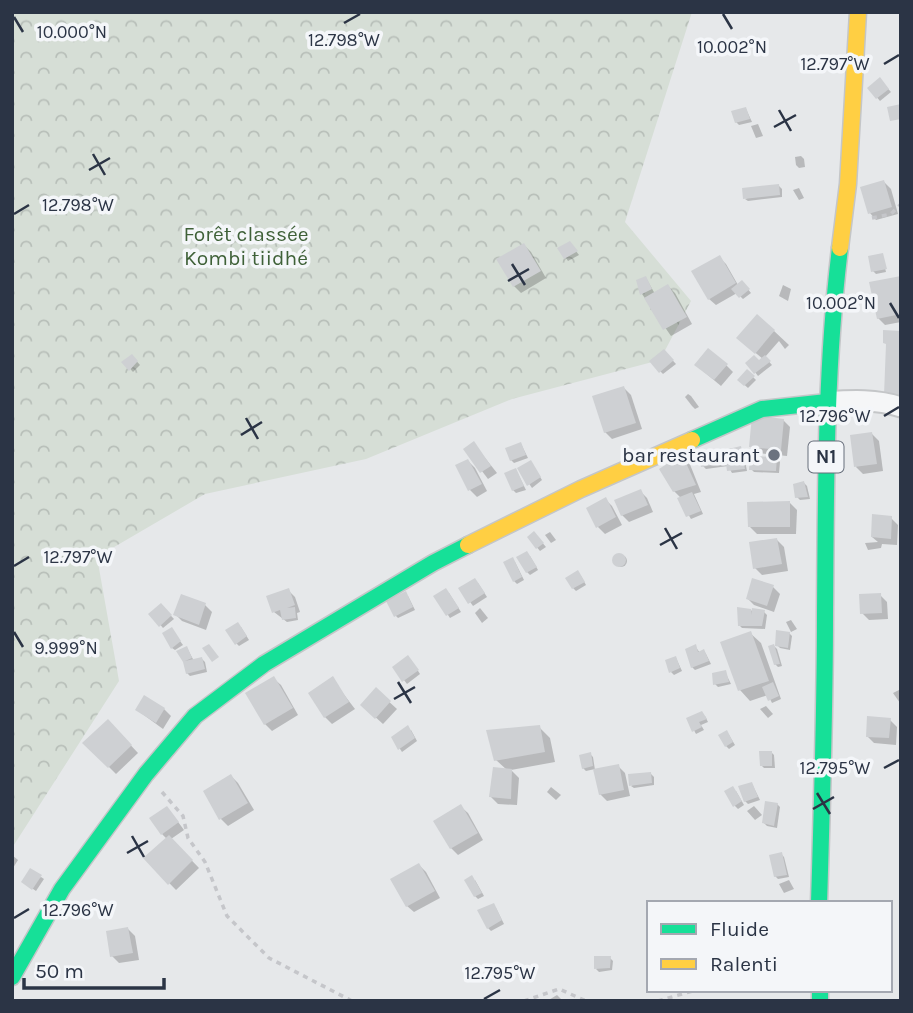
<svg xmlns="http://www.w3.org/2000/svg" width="913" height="1013" viewBox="0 0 913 1013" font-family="Karla,sans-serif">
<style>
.forest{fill:url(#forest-crowns)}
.shadow{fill:#0003}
.building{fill:#ced0d3}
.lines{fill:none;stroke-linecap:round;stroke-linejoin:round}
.street-casing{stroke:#c4c6c8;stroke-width:23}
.fast-casing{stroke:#c4c6c8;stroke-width:19}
.slow-casing{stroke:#c4c6c8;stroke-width:19}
.path{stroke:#c5c6ca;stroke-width:3.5;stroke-dasharray:5 5;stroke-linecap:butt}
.street{stroke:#f5f6f7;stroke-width:19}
.fast{stroke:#16e098;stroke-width:16}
.slow{stroke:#ffcf43;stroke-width:16}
.ticks{fill:none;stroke:#2b3445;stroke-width:2.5}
.poi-dot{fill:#6c737f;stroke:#f4f6f9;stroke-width:2.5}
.labels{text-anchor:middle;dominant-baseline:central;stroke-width:7;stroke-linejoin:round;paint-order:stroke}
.shield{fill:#f4f6f9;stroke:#676e7b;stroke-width:2}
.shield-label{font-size:19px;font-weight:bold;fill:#2b3445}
.park-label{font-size:21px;fill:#3f6138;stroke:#f4f6f9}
.poi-label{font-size:21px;fill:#2b3445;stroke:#f4f6f9;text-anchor:end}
.ticks-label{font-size:18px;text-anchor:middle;fill:#2b3445;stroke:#f4f6f9;stroke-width:7;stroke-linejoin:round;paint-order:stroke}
</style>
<defs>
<pattern id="forest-crowns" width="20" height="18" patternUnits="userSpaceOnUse" patternTransform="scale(1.75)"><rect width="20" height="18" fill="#d6ded6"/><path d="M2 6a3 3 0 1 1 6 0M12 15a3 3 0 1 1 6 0" fill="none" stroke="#b8bfb9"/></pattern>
</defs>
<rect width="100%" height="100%" fill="#e6e8ea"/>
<polygon class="forest" points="12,12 692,12 625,222 691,301 660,360 512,399 366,459 205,494 97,557 119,681 12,848"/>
<g class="shadow">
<polygon points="880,80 891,92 880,101 869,88"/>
<polygon points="746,109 752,122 739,125 736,122"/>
<polygon points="758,124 763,136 756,138 751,126"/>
<polygon points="801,156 804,159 805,167 799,168 796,165 795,157"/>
<polygon points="884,182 891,189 898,214 876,220 870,213"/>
<polygon points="779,186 782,189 782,197 748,201 745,199"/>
<polygon points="799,188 804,198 799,200 793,190"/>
<polygon points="524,245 531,252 546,278 521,293 514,286"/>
<polygon points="572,246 579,255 568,261 560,249"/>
<polygon points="882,256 886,272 876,274 873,271"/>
<polygon points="719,257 726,264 738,285 742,282 751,293 743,299 737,293 716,305 709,299"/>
<polygon points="646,278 655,294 668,286 675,293 692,324 671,336 642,294"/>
<polygon points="901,279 901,322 885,325 878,318"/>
<polygon points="783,285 791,289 788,301 779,296"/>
<polygon points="774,331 789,345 785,349 779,341 765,357 772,365 758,376 748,363 759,363 763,359 746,345"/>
<polygon points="664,351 676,364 663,374 651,362"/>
<polygon points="132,356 140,365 133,372 124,362"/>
<polygon points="726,365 733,372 721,386 703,371"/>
<polygon points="747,371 756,380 748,388 739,380"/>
<polygon points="624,388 631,395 642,429 612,439 605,432"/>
<polygon points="688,394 691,396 699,407 695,409 692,406 685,397"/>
<polygon points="783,420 790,427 787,456 758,453 751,446"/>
<polygon points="872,434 879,441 883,471 863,474 856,467"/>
<polygon points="474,444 497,473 488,479 466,450"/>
<polygon points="521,444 528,458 514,463 511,460"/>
<polygon points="740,448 743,451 747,471 732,473 728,466 706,469 703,466 721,455 728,461"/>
<polygon points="682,456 689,462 701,492 694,494 703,514 691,519 679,499 681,498 674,491"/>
<polygon points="777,459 780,462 779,473 754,472 751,469"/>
<polygon points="468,461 475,468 487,491 477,497 470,490"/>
<polygon points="533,465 542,480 532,488 519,469"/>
<polygon points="516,470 526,490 516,493 513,490"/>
<polygon points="804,483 807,486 810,499 800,500 797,497"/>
<polygon points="640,491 647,498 653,512 629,522 622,515"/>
<polygon points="605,499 612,506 622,525 605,534 598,527"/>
<polygon points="790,503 797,510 796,534 757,534 750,527"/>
<polygon points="891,518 898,525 897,545 882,544 881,548 868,550 865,543 878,542 872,537"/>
<polygon points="550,532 556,540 551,543 545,535"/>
<polygon points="534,533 546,547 540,551 529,538"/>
<polygon points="777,540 784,547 788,571 762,575 755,568"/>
<circle cx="621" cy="561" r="6"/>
<polygon points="530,556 538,570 530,575 527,572"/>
<polygon points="515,562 524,580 517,584 514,581"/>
<polygon points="581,576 586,585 576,591 573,588"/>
<polygon points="478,583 487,597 473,606 461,589"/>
<polygon points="773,587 780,594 774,612 754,605 748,599"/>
<polygon points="288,590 295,597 300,612 297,613 298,620 287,622 274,612"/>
<polygon points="449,593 461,612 450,618 436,597"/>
<polygon points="880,595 887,602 888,619 869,620 862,613"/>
<polygon points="182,596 205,605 212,612 206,630 182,621 175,614"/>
<polygon points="408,596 415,610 398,618 395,615"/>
<polygon points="161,605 174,619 163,628 151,614"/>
<polygon points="480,608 488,618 482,623 475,613"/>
<polygon points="738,609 764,612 767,615 765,629 742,628 739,625"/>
<polygon points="791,620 797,629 791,632 786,622"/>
<polygon points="241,627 249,640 239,646 236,643"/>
<polygon points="174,633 183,645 175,650 172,648"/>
<polygon points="750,633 761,643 781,699 772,703 768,695 750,701 740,690 723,643"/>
<polygon points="789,633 792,636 790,650 780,648 777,645"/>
<polygon points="695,646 700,653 704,651 706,654 711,664 695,670 692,667"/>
<polygon points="774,646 777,649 782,666 778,667 775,664"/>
<polygon points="187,648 194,661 202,659 205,662 207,672 190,676 187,673 184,662"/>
<polygon points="676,658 682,671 674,675 671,672"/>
<polygon points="411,660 420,674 407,684 394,667"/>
<polygon points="725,672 731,684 718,687 715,684"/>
<polygon points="274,679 281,685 298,715 272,731 265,724"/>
<polygon points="332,679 355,709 332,724 325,717"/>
<polygon points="376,690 397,709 383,724 362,705"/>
<polygon points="899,690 901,692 900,703 893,693"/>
<polygon points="766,706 773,714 768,718 760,709"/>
<polygon points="164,709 171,716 163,729 137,710"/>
<polygon points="705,716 708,722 701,725 704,730 696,734 688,719"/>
<polygon points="890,720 897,727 896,745 874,743 867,736"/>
<polygon points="108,721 138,753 116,774 85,743"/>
<polygon points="539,727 550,738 555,762 511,770 519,778 517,805 498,804 491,797 507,770 496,760"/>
<polygon points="411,730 417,741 402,752 393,738"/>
<polygon points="729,735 735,745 729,749 726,746"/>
<polygon points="771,752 774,755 775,768 764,768 761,765"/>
<polygon points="590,754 593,757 595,770 595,769 586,771 583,768"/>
<polygon points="618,766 625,773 630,796 607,801 600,794"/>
<polygon points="651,774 654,777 654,785 634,788 631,786"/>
<polygon points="231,776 238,783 254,810 228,826 221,819"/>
<polygon points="752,784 760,800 748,804 745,801"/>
<polygon points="551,787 561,795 556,800 547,792"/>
<polygon points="736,791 744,805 738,809 735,806"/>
<polygon points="777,804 780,807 777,828 767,826 764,823"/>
<polygon points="754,806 762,815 755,820 747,811"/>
<polygon points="461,807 468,813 483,840 458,855 451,848"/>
<polygon points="173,815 184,830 171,839 199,868 176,890 145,858 167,839 162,834"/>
<polygon points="781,854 784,857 789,877 778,879 775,876"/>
<polygon points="12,855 18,860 13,868 12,868"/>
<polygon points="419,865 426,872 440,898 414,912 407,906"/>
<polygon points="41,877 44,879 36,891 26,884"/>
<polygon points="475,880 484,896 478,899 475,896"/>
<polygon points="789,880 794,889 784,893 779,884"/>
<polygon points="496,908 504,924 491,931 488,928"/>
<polygon points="128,929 135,936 139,960 119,963 112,956"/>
<polygon points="610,958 613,961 612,970 599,972 596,969"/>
<polygon points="557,995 563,1001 547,1001"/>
</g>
<g class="building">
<polygon points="880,77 889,89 876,99 867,88"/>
<polygon points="901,104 901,119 890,121 887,107"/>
<polygon points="746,107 750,119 735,123 731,111"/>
<polygon points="884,180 892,207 868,214 860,187"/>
<polygon points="779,184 780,195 743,199 742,188"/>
<polygon points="570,241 578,251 564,259 557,248"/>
<polygon points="524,243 541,271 513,287 496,259"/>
<polygon points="883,253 887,269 871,272 868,256"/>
<polygon points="720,255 736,283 708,300 691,271"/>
<polygon points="646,276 652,289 640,295 636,280"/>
<polygon points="901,276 901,314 877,319 869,282"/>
<polygon points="742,280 750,289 739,298 731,289"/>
<polygon points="668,284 687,317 663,330 644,298"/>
<polygon points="757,314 775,330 755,354 736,338"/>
<polygon points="883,330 901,331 901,396 884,395 886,344 883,343"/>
<polygon points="708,348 728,364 714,380 694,365"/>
<polygon points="664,349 674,360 659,373 649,361"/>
<polygon points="132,354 138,361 129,371 121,362"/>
<polygon points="754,355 759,360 765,355 771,361 754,374 745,363"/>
<polygon points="747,369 755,376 744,386 737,380"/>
<polygon points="624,386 636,423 604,433 592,396"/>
<polygon points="752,415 784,419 781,450 749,447"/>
<polygon points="872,432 877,464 854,467 850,435"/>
<polygon points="474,441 491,466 480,473 463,449"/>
<polygon points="521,442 526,455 510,461 505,448"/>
<polygon points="741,446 745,469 727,471 724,450"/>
<polygon points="722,453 724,463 701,467 699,457"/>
<polygon points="682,454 696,485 673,492 659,469"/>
<polygon points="750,456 777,457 776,471 749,470"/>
<polygon points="468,459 482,484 468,491 455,465"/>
<polygon points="531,460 541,477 527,486 517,468"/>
<polygon points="516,468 524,486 512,491 504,473"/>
<polygon points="804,481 808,497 795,498 793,484"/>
<polygon points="641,489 648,505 621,516 614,500"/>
<polygon points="692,492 701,511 686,517 677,498"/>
<polygon points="606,497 616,517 596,528 586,508"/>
<polygon points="790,501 790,527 748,527 747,502"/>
<polygon points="872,514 892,516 891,539 871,537"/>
<polygon points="534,531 544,543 536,549 527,537"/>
<polygon points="777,538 782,564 753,569 749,542"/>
<polygon points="527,551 537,567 526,573 516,557"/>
<circle cx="619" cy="560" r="7"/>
<polygon points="513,557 522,577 513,582 503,562"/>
<polygon points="578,570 585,582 572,589 565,578"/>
<polygon points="475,578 485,593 468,604 458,588"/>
<polygon points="752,578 774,585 767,606 746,599"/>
<polygon points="289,588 295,605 287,608 295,607 296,618 282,620 280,610 272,613 266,596"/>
<polygon points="446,588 459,608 446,616 433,596"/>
<polygon points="406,591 413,607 394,617 386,601"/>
<polygon points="881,593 882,613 860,614 859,594"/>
<polygon points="181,594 206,603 199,625 173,615"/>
<polygon points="161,603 172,615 159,627 148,614"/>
<polygon points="737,607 751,609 751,615 752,608 765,610 762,626 738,626"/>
<polygon points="238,622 247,636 235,645 225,630"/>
<polygon points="172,627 181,641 171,649 162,633"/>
<polygon points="776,630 790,632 788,648 775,646"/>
<polygon points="751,631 769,681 738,691 720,642"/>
<polygon points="209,644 219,657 212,662 202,648"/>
<polygon points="696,644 698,652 704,649 709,661 691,668 685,649"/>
<polygon points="774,644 780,664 774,665 768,646"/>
<polygon points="187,646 192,658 185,661 202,657 205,669 186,674 183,662 176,651"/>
<polygon points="408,655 419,670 402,682 392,667"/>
<polygon points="676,656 680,668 669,673 665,660"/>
<polygon points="726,670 729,682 713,685 712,673"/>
<polygon points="274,676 293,708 264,725 245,693"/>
<polygon points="333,676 349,702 324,718 308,693"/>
<polygon points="773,682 779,696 768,701 762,687"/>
<polygon points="376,687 391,701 375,719 360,705"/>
<polygon points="144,695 165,708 156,723 135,710"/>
<polygon points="702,711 707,719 699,722 702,727 692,732 686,718"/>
<polygon points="867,716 891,718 889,738 866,737"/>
<polygon points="108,719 132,745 108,768 82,743"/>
<polygon points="408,725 415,738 398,750 391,737"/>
<polygon points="540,725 545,752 494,761 486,730"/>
<polygon points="727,730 733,742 725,747 718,735"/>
<polygon points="759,751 772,751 772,766 760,766"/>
<polygon points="591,752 593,766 582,769 579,755"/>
<polygon points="619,764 624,790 599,795 593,769"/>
<polygon points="493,767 512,769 511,799 489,797"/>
<polygon points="651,772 652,783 629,786 628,774"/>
<polygon points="231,774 248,803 219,820 203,791"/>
<polygon points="752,782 758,797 744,802 738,786"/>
<polygon points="733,786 742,801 733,807 724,791"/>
<polygon points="765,801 778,803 774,826 762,823"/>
<polygon points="461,804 478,833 450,849 433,821"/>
<polygon points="167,806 179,822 161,835 149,818"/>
<polygon points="169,835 193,860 168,885 143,858"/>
<polygon points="782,852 787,875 774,877 769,855"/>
<polygon points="419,863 435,891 406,907 390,879"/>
<polygon points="30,868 42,875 32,890 21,882"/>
<polygon points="472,875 482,893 474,897 464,880"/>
<polygon points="494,903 502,920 487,929 477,910"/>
<polygon points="128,927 133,953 110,957 106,931"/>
<polygon points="594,956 611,956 610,968 594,969"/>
</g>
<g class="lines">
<defs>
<path id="street" d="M 827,402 C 853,400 876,399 901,407"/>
<g id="fast">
<polyline points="692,440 762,409 827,402"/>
<path d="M 819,903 C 822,807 825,711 825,615 C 826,492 825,370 840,248"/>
<polyline points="12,977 62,889 146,774 195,716 264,664 433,563 468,545"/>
<polyline points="820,990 820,1001"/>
</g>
<g id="slow">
<polyline points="840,248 848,184 858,12"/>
<polyline points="468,545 581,489 692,440"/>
</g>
</defs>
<use href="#street" class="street-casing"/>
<use href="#fast" class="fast-casing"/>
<use href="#slow" class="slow-casing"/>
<g class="path">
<polyline points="872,218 891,214 901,204"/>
<polyline points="162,792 183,816 188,838 205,862 227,916 269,958 352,1001"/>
<polyline points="524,1001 559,989 584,1000 593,1001"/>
<polyline points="658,1001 696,990"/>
</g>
<use href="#street" class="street"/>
<use href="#fast" class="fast"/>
<use href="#slow" class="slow"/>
</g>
<path class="ticks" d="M 723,14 L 732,29M 14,17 L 23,32M 344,23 L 360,14M 884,64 L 899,55M 779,110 L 791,131M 774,127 L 796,115M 93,154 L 105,175M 89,170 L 110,158M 14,214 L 29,205M 512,264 L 525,285M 508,281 L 529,269M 890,303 L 899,318M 884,416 L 899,407M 246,418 L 258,439M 241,435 L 262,422M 665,528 L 677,549M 660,545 L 682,533M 14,566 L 29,557M 14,632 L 23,647M 398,682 L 411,703M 394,699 L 415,687M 884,768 L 899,760M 817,793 L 830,814M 813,809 L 834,797M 132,836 L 144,857M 127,853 L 148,841M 14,918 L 29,909M 484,999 L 500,990"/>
<circle class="poi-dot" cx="774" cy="455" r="7"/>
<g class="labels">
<rect class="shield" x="808.5" y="441.5" width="35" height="31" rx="5"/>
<g class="shield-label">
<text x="826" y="457">N1</text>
</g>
<g class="park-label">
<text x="246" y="234">Forêt classée<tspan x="246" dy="24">Kombi tiidhé</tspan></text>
</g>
<g class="poi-label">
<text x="760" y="455">bar restaurant</text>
</g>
</g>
<g class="ticks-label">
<text x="72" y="38">10.000°N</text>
<text x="344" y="46">12.798°W</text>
<text x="732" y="53">10.002°N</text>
<text x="835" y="70">12.797°W</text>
<text x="78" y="211">12.798°W</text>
<text x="841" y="309">10.002°N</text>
<text x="835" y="422">12.796°W</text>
<text x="78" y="563">12.797°W</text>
<text x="66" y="654">9.999°N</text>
<text x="835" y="774">12.795°W</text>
<text x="78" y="916">12.796°W</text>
<text x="500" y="979">12.795°W</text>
</g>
<rect width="913" height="1013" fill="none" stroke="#2b3445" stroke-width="28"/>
<rect x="647" y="901" width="245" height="91" fill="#f4f6f9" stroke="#a4a8b1" stroke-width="2"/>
<rect x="661" y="924" width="35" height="10" fill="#16e098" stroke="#a4a8b1" stroke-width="2"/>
<text x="710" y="936" font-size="21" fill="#2b3445">Fluide</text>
<rect x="661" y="959" width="35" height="10" fill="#ffcf43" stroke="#a4a8b1" stroke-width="2"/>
<text x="710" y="971" font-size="21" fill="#2b3445">Ralenti</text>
<path d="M24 978v10h140v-10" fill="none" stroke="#2b3445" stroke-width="3.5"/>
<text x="35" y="978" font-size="21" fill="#2b3445" stroke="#f4f6f9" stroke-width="5" paint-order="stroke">50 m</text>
</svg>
